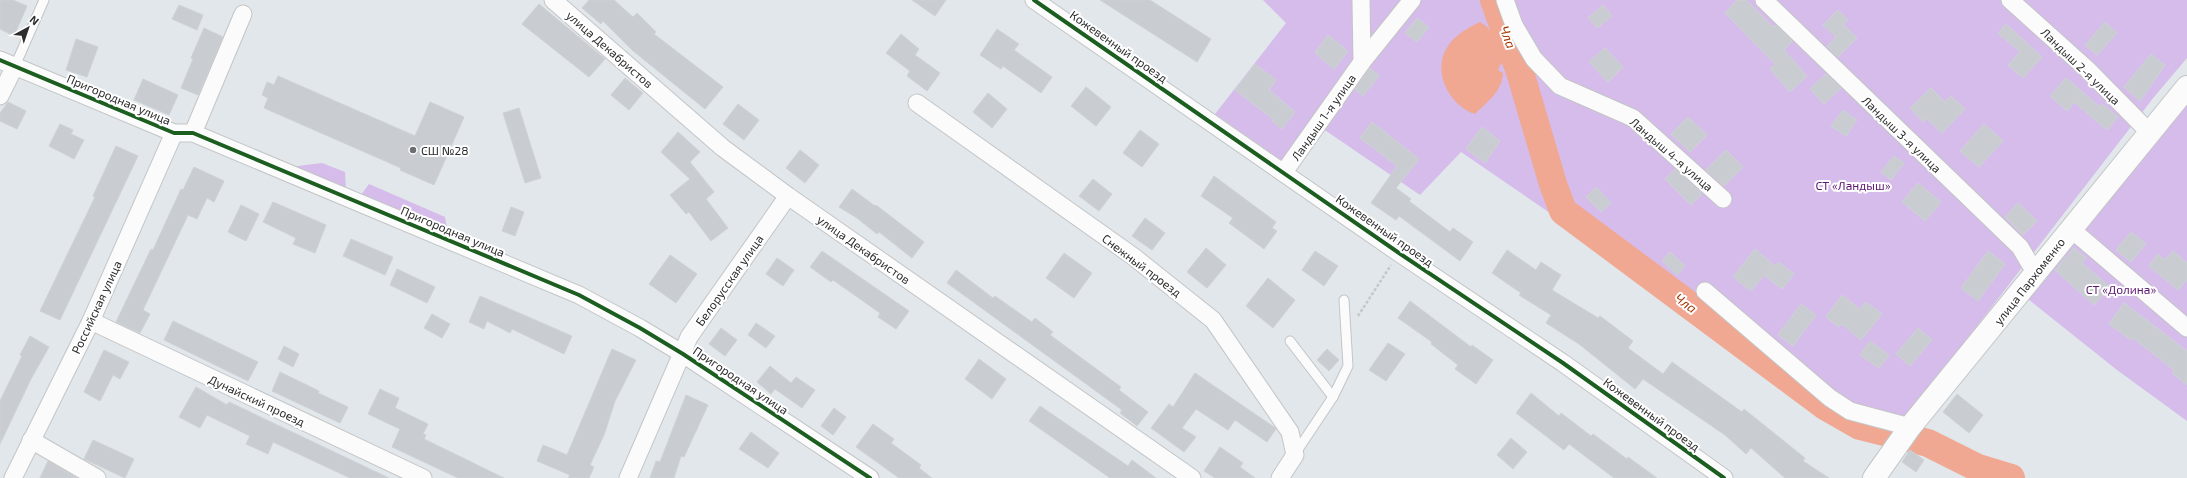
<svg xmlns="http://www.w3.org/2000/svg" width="2187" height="478" viewBox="0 0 2187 478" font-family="'Exo 2',sans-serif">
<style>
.green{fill:#d5bcea}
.water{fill:#f0a893}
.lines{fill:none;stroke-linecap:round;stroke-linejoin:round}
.river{stroke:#f0a893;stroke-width:28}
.building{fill:#c9cdd1;stroke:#ced2d7}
.service-casing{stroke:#c3c5c6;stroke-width:11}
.minor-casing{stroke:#c3c5c6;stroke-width:19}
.tertiary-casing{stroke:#c3c5c6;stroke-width:24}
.path{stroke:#c6c7c8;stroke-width:2.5;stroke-dasharray:3 2;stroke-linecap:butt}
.service{stroke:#fbfbfc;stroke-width:9}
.minor{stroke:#fbfbfc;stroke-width:17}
.tertiary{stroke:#fbfbfc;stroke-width:22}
.cycleway-casing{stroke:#fff;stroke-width:6}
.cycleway{stroke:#1b5e20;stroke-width:4}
.poi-dot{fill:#6c6e70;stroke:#fff;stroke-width:1.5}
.labels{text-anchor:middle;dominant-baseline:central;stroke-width:4;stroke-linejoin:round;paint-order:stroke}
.street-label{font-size:12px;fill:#2d2d2d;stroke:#fff}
.poi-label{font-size:12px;fill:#2d2d2d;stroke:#fff;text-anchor:start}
.park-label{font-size:12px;fill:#5b1770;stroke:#fff}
.water-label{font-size:13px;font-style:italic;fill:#a83906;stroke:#fff}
</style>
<rect width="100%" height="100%" fill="#e2e7ec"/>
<g class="green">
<polygon points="1263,0 2187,0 2187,58 2154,97 1888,441 1733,324 1626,265 1461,152 1420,195 1313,122 1285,163 1215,114 1286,23"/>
<polygon points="2187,105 2187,421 2117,370 2028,299"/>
<polygon points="322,163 345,172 346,189 290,167"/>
<polygon points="369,184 445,217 447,228 443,230 361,195"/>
</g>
<path class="water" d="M 1480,22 C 1494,29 1497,44 1504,58 L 1498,70 L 1503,73 C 1502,92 1488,101 1475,114 C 1449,106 1431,70 1448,46 C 1455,35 1469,27 1480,22 Z"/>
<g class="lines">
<polyline class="river" points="1494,0 1520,72 1553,184 1563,211 1825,406 1860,426 1928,443 1978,468 2011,478"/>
</g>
<g class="building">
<polygon points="0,0 13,0 27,6 14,36 0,29"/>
<polygon points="589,0 614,0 633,17 637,13 656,32 654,34 723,87 705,109 632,50 603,21 601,24 582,8"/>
<polygon points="912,0 946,0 935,16"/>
<polygon points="1100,0 1150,0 1211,39 1197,62"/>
<polygon points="1737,0 1746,0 1773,27 1776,25 1792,41 1784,50 1807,76 1790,92 1770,69 1775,64 1725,13"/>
<polygon points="539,4 605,59 589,77 522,24"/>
<polygon points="179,5 203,15 197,30 172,19"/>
<polygon points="1603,5 1612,16 1597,28 1588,18"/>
<polygon points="1838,10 1848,20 1843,24 1857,38 1838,57 1827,46 1836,37 1823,25"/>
<polygon points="1417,18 1429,27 1417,42 1405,33"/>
<polygon points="2105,22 2117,33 2097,55 2085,45"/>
<polygon points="2006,24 2042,57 2023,78 2008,65 2020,52 1998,33"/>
<polygon points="204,28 223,37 198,95 181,88 193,59 191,58"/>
<polygon points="997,29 1019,44 1014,50 1052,77 1041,93 1003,66 1001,69 980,55"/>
<polygon points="901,34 919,49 915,55 940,73 927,91 907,76 910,71 886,53"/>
<polygon points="1328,35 1348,51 1334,69 1315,53"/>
<polygon points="76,39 98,47 87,77 66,70"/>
<polygon points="1605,48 1623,67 1608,82 1589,62"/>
<polygon points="2151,54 2165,65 2140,101 2124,87"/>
<polygon points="1255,64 1276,80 1269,90 1295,112 1282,129 1272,121 1273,119 1235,90"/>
<polygon points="1370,68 1379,76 1363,96 1355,89"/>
<polygon points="1826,74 1841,88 1824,104 1810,89"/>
<polygon points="278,76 415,136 430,102 464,117 434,185 400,170 401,168 264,108 268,98 262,95 267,82 274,85"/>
<polygon points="625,78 643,93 629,110 611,95"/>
<polygon points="2066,78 2100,107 2102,104 2118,117 2107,130 2074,102 2067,111 2050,96"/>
<polygon points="143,79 178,95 169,115 134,100"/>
<polygon points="1086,87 1111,107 1096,126 1071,106"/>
<polygon points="1931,88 1945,102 1951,96 1965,109 1942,133 1926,118 1923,122 1910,108"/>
<polygon points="988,93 1007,109 992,128 973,112"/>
<polygon points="8,102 26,111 17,129 0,121 0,113"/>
<polygon points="738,104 759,120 744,140 723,124"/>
<polygon points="519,108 541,178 525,183 503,113"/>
<polygon points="1843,110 1857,120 1846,136 1831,126"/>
<polygon points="1688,117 1707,135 1690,152 1671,134"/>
<polygon points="1372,122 1419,159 1396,188 1411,199 1409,201 1450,232 1453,228 1473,242 1460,261 1399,216 1396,220 1371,203 1397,166 1360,138"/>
<polygon points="60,124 73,130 71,134 84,140 74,159 49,146"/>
<polygon points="1984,124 2003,141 1979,167 1960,151"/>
<polygon points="1482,127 1500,141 1485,163 1466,149"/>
<polygon points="1140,130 1159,144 1142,167 1123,153"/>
<polygon points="678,132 700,152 690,162 714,192 706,199 728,228 711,241 689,212 686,214 670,195 690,179 661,152"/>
<polygon points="116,146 138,156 60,320 40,311 95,197 93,196"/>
<polygon points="800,150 819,165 805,183 786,168"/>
<polygon points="1726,150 1743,167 1724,186 1706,170"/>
<polygon points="1894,156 1904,163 1891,180 1881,172"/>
<polygon points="194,167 224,181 214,202 207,198 197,219 188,215 143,310 150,314 140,333 116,322 151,249 153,250 181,189 183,190"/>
<polygon points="1675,169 1702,194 1691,205 1665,179"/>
<polygon points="1214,176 1276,222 1272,228 1277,231 1264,249 1229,223 1233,218 1201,196"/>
<polygon points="1093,179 1112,194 1099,211 1079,196"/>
<polygon points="1918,183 1941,202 1925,221 1902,202"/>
<polygon points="1596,187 1611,203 1601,212 1586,197"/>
<polygon points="852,189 875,206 876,205 924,242 912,258 879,232 877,234 857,218 839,207"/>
<polygon points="273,202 326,225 315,253 293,244 296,238 263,222"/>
<polygon points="2018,203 2037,221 2023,235 2005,217"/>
<polygon points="241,205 259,214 246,241 228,232"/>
<polygon points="511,207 524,212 515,236 502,231"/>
<polygon points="1145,218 1165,233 1152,250 1132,236"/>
<polygon points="2131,232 2146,244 2131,262 2116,250"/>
<polygon points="351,239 393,257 385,275 343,256"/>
<polygon points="1206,248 1226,265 1207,288 1187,272"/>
<polygon points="2074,248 2086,258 2082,263 2110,287 2094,305 2055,270"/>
<polygon points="1755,249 1775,266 1779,262 1794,274 1782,289 1764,275 1751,291 1733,277"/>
<polygon points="1507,250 1536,270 1541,262 1561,275 1552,290 1598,318 1600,316 1633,341 1628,348 1663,374 1672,362 1742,412 1744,409 1805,458 1803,461 1829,478 1785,478 1751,448 1746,454 1725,435 1643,379 1635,389 1579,344 1546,323 1551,315 1519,295 1521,293 1492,273"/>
<polygon points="822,251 909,311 896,329 878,317 880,313 833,280 831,282 810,267"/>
<polygon points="1315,251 1338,266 1324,286 1302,270"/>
<polygon points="1988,251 2005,264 1978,301 1961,288"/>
<polygon points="2173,251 2187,263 2187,280 2178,290 2149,266 2158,254 2165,260"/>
<polygon points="1670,252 1685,266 1677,275 1662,261"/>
<polygon points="1064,253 1092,273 1074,298 1046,278"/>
<polygon points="670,255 697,274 676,303 649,284"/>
<polygon points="777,258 794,270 783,286 766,274"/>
<polygon points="397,269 435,287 427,303 390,285"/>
<polygon points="956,270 993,298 995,296 1032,322 1035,318 1053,332 1050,335 1121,387 1119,390 1148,412 1137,426 1120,413 1122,410 947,283"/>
<polygon points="1268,278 1295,300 1273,328 1246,306"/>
<polygon points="1842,295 1860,309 1866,302 1882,314 1861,340 1842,324 1839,327 1826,317"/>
<polygon points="480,296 572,336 564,354 512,329 510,333 487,321 484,329 469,322"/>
<polygon points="1410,301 1471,347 1472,345 1493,360 1476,384 1455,369 1458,365 1431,344 1432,342 1398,318"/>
<polygon points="2124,303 2187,351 2187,385 2172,373 2174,370 2133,338 2131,340 2109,324"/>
<polygon points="1801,304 1816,315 1793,346 1778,335"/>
<polygon points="432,314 450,324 442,338 424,328"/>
<polygon points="173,321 258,362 248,381 164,340"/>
<polygon points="756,323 775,336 766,348 748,335"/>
<polygon points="721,328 737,340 725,356 709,344"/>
<polygon points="1918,328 1932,340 1910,366 1896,354"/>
<polygon points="30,336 49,347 31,379 0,444 0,401 22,356 20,355"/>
<polygon points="1870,341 1889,355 1879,368 1860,355"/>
<polygon points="1388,343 1405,354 1386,381 1369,370"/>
<polygon points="284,346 299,354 293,367 278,359"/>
<polygon points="612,349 636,360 615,401 604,435 590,465 594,467 589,478 568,478 570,475 537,461 543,445 567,455"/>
<polygon points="1327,349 1339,360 1329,371 1317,360"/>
<polygon points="104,350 129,362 120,379 113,375 100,401 84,392"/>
<polygon points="979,359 1006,379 992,399 965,379"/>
<polygon points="770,366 791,383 796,377 815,390 802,408 775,389 771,394 757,382"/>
<polygon points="280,372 319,391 318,393 348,407 340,423 272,391"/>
<polygon points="1195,373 1274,427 1276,429 1267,442 1235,420 1228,430 1196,409 1182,428 1196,437 1184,452 1151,428 1169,404 1173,407"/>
<polygon points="196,387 227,405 229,402 389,478 350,478 273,442 268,454 246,444 250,436 207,415 200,428 179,417"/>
<polygon points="380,389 399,398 395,408 428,424 423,434 426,435 424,439 504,478 458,478 392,447 400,429 368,414"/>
<polygon points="1531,393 1559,416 1561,413 1591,436 1593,434 1627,459 1628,457 1657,478 1614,478 1569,444 1564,450 1516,413"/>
<polygon points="1957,394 1983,415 1969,433 1943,412"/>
<polygon points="686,395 708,405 684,457 681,456 674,478 650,478 656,461 660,462"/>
<polygon points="1040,406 1128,466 1132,460 1156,478 1110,478 1029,421"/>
<polygon points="834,408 846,417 833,435 821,426"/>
<polygon points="873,424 894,439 891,443 921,465 919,468 932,478 899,478 856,447"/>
<polygon points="751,432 779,453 768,468 739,449"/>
<polygon points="1511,438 1527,452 1513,469 1497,455"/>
<polygon points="93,440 134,459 125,478 84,459"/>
<polygon points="1220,447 1243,463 1240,467 1255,478 1215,478 1204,471"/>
<polygon points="1910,450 1924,460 1916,472 1902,462"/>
<polygon points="48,461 77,478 40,478"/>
</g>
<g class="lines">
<defs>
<g id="service">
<polyline points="15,66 44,0"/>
<polyline points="1290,341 1333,397"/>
<polyline points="1295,454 1333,397 1348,366 1344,300"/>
</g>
<g id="minor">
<polyline points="553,0 723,148 788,196 1192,478"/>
<polyline points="1034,0 1399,253 1563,363 1724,478"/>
<polyline points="1361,0 1362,62"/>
<polyline points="1505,0 1514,25 1534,59 1560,86 1633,118 1723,199"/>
<polyline points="1764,0 2020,247 2030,264 2038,270"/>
<polyline points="2010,0 2087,69 2150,133"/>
<polyline points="0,60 174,133 193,133 579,295 640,328 683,354 870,478"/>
<polyline points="0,96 15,66"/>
<polyline points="917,103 1134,257 1213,320 1290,432 1295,455 1280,478"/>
<polyline points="193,133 243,14"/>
<polyline points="1284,172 1362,62 1412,0"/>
<polyline points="2071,229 2187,328"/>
<polyline points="1705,291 1830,398 1850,411 1910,427"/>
<polyline points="91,321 423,478"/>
<polyline points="31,440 97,478"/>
<polyline points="13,478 91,321 174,133"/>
<polyline points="628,478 689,337 788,196"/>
</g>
<polyline id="tertiary" points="1874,478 1910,427 2187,87"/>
</defs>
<use href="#service" class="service-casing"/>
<use href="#minor" class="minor-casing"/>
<use href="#tertiary" class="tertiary-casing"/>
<polyline class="path" points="1358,316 1391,265"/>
<use href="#service" class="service"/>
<use href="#minor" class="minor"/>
<use href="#tertiary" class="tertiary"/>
<defs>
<g id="cycleway">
<polyline points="1034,0 1399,253 1563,363 1724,478"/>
<polyline points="0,60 174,133 193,133 579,295 640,328 683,354 870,478"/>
</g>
</defs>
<use href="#cycleway" class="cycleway-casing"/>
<use href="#cycleway" class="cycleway"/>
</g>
<circle class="poi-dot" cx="413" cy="150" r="4"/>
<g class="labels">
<g class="street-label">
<text transform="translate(1119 46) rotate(35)">Кожевенный проезд</text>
<text transform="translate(610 49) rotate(41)">улица Декабристов</text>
<text transform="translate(2081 66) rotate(44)">Ландыш 2-я улица</text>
<text transform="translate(119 99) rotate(23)">Пригородная улица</text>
<text transform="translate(1323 117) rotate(-55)">Ландыш 1-я улица</text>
<text transform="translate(1902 134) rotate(44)">Ландыш 3-я улица</text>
<text transform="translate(1672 154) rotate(41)">Ландыш 4-я улица</text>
<text transform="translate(1385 230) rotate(35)">Кожевенный проезд</text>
<text transform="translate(453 231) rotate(23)">Пригородная улица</text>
<text transform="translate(864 249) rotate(35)">улица Декабристов</text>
<text transform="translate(1142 265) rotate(37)">Снежный проезд</text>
<text transform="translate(729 280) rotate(-55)">Белорусская улица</text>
<text transform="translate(2029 281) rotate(-52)">улица Пархоменко</text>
<text transform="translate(96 307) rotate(-65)">Российская улица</text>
<text transform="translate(741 380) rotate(34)">Пригородная улица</text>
<text transform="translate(257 400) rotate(25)">Дунайский проезд</text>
<text transform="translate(1652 414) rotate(36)">Кожевенный проезд</text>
</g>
<g class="poi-label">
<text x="421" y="150">СШ №28</text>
</g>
<g class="park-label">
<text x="1853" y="185">СТ «Ландыш»</text>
<text x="2121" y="289">СТ «Долина»</text>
</g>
<g class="water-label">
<text transform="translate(1508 37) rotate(70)">Чла</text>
<text transform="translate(1686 303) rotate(37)">Чла</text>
</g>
</g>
<g transform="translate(28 28) rotate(40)" stroke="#ffffff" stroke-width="3" paint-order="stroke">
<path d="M0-3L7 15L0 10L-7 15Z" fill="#2d2d2d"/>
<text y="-6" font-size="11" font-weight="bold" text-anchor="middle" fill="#2d2d2d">N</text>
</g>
</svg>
